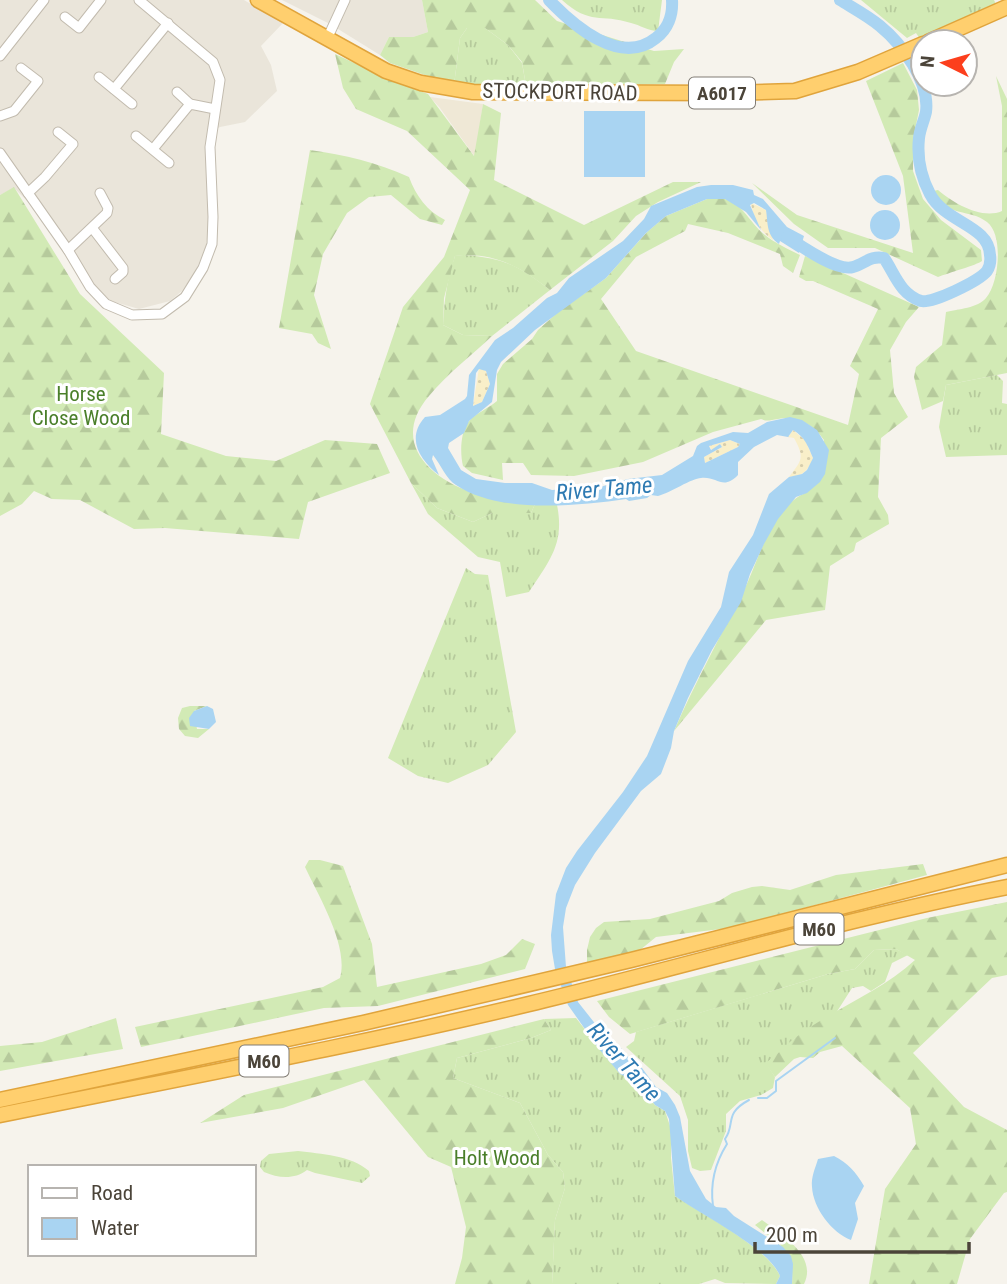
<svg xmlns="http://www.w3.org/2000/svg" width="1007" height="1284" viewBox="0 0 1007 1284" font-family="'Roboto Condensed',sans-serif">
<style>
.residential{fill:#eae5da}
.education{fill:#efe8d6}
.grass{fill:url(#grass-tufts)}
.forest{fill:url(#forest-firs)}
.sand{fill:url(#sand-dots)}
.water{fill:#a9d4f2;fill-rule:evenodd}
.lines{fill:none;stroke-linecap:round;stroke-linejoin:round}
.stream{stroke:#a9d4f2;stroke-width:2}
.river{stroke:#a9d4f2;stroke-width:12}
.minor-casing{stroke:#c2bbae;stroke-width:11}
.highway-casing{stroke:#e0a43c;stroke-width:17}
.minor{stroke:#fff;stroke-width:9}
.highway{stroke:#ffcf6e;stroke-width:14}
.labels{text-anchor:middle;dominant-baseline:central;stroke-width:6;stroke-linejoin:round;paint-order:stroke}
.shield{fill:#fff;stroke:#817c74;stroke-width:2}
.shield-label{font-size:19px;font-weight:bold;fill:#4b4439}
.street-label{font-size:21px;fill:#4b4439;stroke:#fff}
.park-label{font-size:21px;fill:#4a7f2a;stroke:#fff}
.water-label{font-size:23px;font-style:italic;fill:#2e7ab2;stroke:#fff}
</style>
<defs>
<pattern id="grass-tufts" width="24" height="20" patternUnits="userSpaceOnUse" patternTransform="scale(1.75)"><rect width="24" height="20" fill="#d2eab5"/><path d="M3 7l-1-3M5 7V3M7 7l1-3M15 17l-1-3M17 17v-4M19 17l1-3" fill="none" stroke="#b6ca9c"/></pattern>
<pattern id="forest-firs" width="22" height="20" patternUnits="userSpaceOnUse" patternTransform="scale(1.75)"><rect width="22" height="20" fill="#d2eab5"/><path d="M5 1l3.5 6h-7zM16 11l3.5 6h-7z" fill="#b6ca9c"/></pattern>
<pattern id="sand-dots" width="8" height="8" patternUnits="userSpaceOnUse" patternTransform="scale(1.75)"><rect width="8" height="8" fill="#f9efc9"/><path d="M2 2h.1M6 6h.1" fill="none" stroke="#d7cead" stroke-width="1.8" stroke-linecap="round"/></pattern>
</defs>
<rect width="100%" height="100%" fill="#f6f3ec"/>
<g class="residential">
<polygon points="0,0 244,0 283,23 261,46 271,65 277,91 245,122 220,127 211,132 210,215 206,247 195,272 182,291 170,301 139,309 111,301 89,280 64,237 14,188 0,195"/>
<polygon points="282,0 422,0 428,32 413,37 389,37 380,55 330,24"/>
</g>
<polygon class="education" points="430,97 483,104 475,157 440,108"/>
<g class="grass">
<path d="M 562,0 L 662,0 L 658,31 C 648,31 640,25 631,23 C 600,13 591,26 562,0 Z"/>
<polygon points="861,0 994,0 997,6 920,39 916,33 907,38"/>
<polygon points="467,28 485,28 508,45 522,63 526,86 454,85 460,38"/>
<path d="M 463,255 C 504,258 518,265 550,290 L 492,336 L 463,335 L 443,325 C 444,301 447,279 455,256 Z"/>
<polygon points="997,375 1003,381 1002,403 1007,404 1007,455 946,457 939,427 946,385"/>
<path d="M 411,483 L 437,508 L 473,522 L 492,513 L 531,513 L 535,504 L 557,505 C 565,544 549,561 529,592 L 506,597 L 500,562 L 478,557 L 428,514 Z"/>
<polygon points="466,568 475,574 488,575 516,732 488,765 448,783 418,776 388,758"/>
<polygon points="896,949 908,955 892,963 885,982 871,991 863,986 852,988 836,1013 794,1039 776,1056 766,1063 775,1077 773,1088 761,1095 740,1101 726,1114 726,1131 711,1170 700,1171 692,1168 688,1151 688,1120 680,1096 626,1047 634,1041 636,1032 828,974 855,969 874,950"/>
<path d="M 576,1018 L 620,1074 L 635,1080 L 655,1105 L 665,1111 L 671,1129 L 671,1158 L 675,1196 C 701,1213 769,1249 780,1276 L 776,1284 L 725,1283 L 715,1279 L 699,1284 L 552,1284 L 555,1220 L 565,1188 L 563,1172 L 548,1155 L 520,1103 L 453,1078 L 457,1058 L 531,1038 L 551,1030 L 544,1019 Z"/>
<path d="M 298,1151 C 321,1154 351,1155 369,1171 L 370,1176 L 362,1183 L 315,1173 L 307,1170 C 294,1180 278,1178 264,1172 L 260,1167 L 261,1161 L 269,1154 Z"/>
</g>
<g class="forest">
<polygon points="422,0 535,0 557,21 654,51 684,49 674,62 665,84 526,86 522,62 508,45 485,28 467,28 460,38 454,85 390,63 380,55 389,37 413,37 428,32"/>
<path d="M 335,54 L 395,82 L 428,94 L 474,156 L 483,104 L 501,113 L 494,180 L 584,225 L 673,182 L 701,182 L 658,202 L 636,216 L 613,241 L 550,290 C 519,266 494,252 455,256 L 444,298 L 443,325 L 463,335 L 492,336 C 471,356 447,374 429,396 C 391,440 427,477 471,492 C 492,500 513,502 535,504 L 531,513 L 492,513 L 473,522 L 437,508 L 411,483 L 370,404 L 403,307 L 444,257 L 470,190 L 407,131 L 356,109 L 343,88 Z"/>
<path d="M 903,63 L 917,90 L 919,110 L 913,140 L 913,171 L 923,199 L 941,220 L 981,250 L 982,261 C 977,265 948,273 938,277 L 875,248 L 828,248 L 794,224 L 752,183 L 797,215 L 913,253 L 903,176 L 866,81 Z"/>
<path d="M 996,76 L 1007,99 L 1007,373 L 946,385 L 943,401 L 922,410 L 914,377 L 916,367 L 942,345 L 946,312 C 958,309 978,308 986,298 C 999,283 1004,235 987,222 C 969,208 949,219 933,191 L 938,190 C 953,203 982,220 1002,211 L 1002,106 Z"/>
<path d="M 310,150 C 345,155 376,162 409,177 C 416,196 427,211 445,220 L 442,225 L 420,219 L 391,195 L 369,197 L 347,213 L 323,254 L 314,295 L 331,349 L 318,343 L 312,334 L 279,328 Z"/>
<polygon points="14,187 80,294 164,373 161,434 226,456 276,461 325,440 377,444 390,473 308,502 299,539 165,528 134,529 80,500 52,499 34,491 22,504 0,516 0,195"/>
<path d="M 719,198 C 742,200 749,223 765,235 C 775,243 788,249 800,255 L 793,273 L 783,266 L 780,254 L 728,233 L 688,224 L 685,231 L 636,257 L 601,299 L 636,351 L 848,425 L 859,374 L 850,366 L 878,309 L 813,281 L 806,281 L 799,277 L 805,256 L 919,307 L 906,322 L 890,350 L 894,393 L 908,417 L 881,438 L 878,497 L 888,515 L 889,524 L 856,543 L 854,551 L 830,566 L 825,610 L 766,620 L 674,731 C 695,683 720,637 744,590 C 760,558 770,508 807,492 L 824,440 C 813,425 798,415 778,419 C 770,420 768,422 761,419 L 713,432 L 643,462 L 574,476 L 531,475 L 523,463 L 502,463 L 503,480 L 472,473 L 463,466 C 460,454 460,432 469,421 C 476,413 489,408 497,401 L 497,374 L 503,364 L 532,339 L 538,330 L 557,313 L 606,278 L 647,232 L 666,216 L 707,199 Z"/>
<polygon points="190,706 207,706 194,711 197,729 209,729 198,738 185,736 179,729 178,718 182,708"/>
<path d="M 309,860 L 320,860 L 343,866 L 372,944 L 377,987 L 481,964 L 506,955 L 522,939 L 535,944 L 525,969 L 378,1006 L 324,1008 L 141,1047 L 135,1027 L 323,987 L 340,978 C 349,946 319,897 305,867 Z"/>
<polygon points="923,864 927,875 729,928 656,937 640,950 587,963 587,950 590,937 596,928 604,922 650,919 719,901 732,893 752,887 762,886 790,890 836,875"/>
<path d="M 1007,902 L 1007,975 L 992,978 L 913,1053 L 964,1107 L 1007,1130 L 1007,1192 L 1004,1193 L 970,1239 L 957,1284 L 869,1284 L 885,1189 L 916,1144 L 910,1108 L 842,1046 L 820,1052 L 813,1058 L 800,1057 L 794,1059 L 775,1077 L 765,1063 C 777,1056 784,1046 795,1038 C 832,1009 881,992 915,960 L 896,949 L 874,950 L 855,969 L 828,974 L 630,1034 L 609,1017 L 597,1001 L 927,918 Z"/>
<polygon points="116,1018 123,1049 0,1071 0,1046 42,1042"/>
<polygon points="544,1019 551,1030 531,1038 457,1058 453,1078 520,1103 548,1155 563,1172 565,1188 555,1220 552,1284 455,1284 462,1258 466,1227 451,1167 428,1157 364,1080 283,1108 200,1123 244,1095"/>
<path d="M 762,1220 C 781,1234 818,1256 804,1284 L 792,1284 C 794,1247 780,1246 755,1225 Z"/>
</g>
<g class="sand">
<path d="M 751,203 L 766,210 L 773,240 C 760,232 753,217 751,203 Z"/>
<polygon points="479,368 486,371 490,384 482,402 473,406"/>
<path d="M 793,430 L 805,440 L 813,458 C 809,470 802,477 789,477 C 802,460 805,458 794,438 L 788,437 Z"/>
<polygon points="730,440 740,444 738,447 705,463 704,457 722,447 720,444 712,450 709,446"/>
</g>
<g class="water">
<rect x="584" y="111" width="61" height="66"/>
<circle cx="886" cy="190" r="15"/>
<path d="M 711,185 L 733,185 L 753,190 L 754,195 L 763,199 L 787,227 L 804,236 L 799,253 L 780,241 L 779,244 C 766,235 768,223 766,210 L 754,203 L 750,205 L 761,230 L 746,212 L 725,199 L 707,199 L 666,216 L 646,233 L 606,278 L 535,330 L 501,362 L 497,370 L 492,402 L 469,421 L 464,433 L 449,443 L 448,448 L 461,470 L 476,479 L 505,483 L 532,483 L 552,490 L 600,487 L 628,479 L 662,475 L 693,456 L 697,446 L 701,443 L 733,432 L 748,433 L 767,422 L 790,417 L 802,420 L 817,430 L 829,450 L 825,474 L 820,482 L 807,493 L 796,497 L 778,519 L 764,544 L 750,574 L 741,602 L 712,650 L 688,698 L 674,731 L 671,748 L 661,774 L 641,791 L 595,853 L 575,885 L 566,908 L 563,927 L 566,967 L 578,1002 L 597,1026 L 626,1053 L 630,1062 L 642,1068 L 656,1087 L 667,1093 L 675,1105 L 680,1117 L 690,1171 L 706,1199 L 716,1207 L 726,1208 L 734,1216 L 783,1247 L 791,1256 L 793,1264 L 792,1284 L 776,1284 L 780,1276 C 769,1248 701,1215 675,1196 L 669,1119 L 665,1111 L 655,1105 L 640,1084 L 620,1074 L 599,1049 L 568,1005 L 555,969 L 552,951 L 551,935 L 556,894 L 566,868 L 577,851 L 623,792 L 647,756 L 688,661 L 721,607 L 729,572 L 753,535 L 769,494 L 789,477 L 802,474 L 807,470 L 813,458 C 808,446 805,437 793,430 L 788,437 L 777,435 L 754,447 L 738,462 L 738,475 C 723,491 717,476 701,478 C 692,478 670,493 658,496 L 651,495 L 647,498 L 629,501 L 626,499 C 577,506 499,514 456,485 C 446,479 441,465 433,455 L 432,459 L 439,475 C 421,461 405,439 425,417 L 440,415 L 465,399 L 467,396 L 469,375 L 495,340 L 513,328 L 547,298 L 557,293 L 569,278 L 623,241 L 644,219 L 651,206 L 697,187 ZM 479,369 L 486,371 L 490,384 L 482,402 L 473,406 L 476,373 ZM 730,440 L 740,444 L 738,447 L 705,463 L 704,457 L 722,447 L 720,444 L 711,450 L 709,446 Z"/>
<circle cx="885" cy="225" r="15"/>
<polygon points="207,706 213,709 216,722 209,729 190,726 189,718 194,711"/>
<path d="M 834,1156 C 848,1163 856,1172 864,1186 L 855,1203 L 858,1219 L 851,1240 C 832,1233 813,1208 812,1187 C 811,1177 815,1169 818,1159 Z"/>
</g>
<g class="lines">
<g class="stream">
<polyline points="758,1098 767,1098 776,1091 776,1081 835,1038"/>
<path d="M 713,1206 C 710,1184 715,1163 727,1144 L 725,1139 C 736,1124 723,1114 749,1100"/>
</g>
<g class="river">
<path d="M 549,0 C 573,25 620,67 656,38 C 668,29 673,15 672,0"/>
<path d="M 787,237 C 801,246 837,272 853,267 C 864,264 871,255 884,258 C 895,274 900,294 921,301 C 932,304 979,281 987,271 C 990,266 991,261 990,255 C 989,225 945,223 930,194 C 921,177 917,157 919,138 C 920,129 924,121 926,112 C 930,82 902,44 880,26 C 868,16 853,8 840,0"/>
</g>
<defs>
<g id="minor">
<polyline points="65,17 79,28 101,0"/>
<polyline points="327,39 345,0"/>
<polyline points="0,56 44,0"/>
<polyline points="99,77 132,104"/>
<polyline points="114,89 168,23"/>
<polyline points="177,92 190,104"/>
<polyline points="0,116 14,111 38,81 21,68"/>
<polyline points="136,136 169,163"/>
<polyline points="153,149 190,104 215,109"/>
<polyline points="0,153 68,250 90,287 106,304 132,315 162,314 185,297 203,268 212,244 213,217 210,147 220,80 213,62 139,0"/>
<polyline points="28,193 45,177 73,144 58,132"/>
<polyline points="93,229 123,268 123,272 115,279"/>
<polyline points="68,250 107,213 108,208 100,193"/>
</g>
<g id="highway">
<polyline points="258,0 386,71 421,83 473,92 728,93 795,91 858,72 923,44"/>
<polyline points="928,42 1007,7"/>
<polyline points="0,1100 363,1023 631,960 1007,865"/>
<path d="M 0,1115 C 176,1079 354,1046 529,1004 C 688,966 846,918 1007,887"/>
</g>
</defs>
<use href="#minor" class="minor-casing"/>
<use href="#highway" class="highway-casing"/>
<use href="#minor" class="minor"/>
<use href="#highway" class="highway"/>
</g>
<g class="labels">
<g class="shield">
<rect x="689" y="77.5" width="66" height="31" rx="5"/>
<rect x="794.5" y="913.5" width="49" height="31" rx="5"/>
<rect x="239.5" y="1045.5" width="49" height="31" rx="5"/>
</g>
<g class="shield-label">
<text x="722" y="93">A6017</text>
<text x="819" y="929">M60</text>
<text x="264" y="1061">M60</text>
</g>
<g class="street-label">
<text transform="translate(560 92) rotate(1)">STOCKPORT ROAD</text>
</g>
<g class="park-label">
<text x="81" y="394">Horse<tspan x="81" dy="24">Close Wood</tspan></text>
<text x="497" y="1158">Holt Wood</text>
</g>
<g class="water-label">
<text transform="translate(604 489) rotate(-5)">River Tame</text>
<text transform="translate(624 1062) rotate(48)">River Tame</text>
</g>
</g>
<rect x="28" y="1165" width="228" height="91" fill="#ffffff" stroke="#b7b4b0" stroke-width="2"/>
<rect x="42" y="1188" width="35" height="10" fill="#ffffff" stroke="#b7b4b0" stroke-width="2"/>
<text x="91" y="1200" font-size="21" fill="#4b4439">Road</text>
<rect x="42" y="1218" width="35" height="21" fill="#a9d4f2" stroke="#b7b4b0" stroke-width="2"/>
<text x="91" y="1235" font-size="21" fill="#4b4439">Water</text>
<g transform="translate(944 63) rotate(275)"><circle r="33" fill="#ffffff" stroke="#b7b4b0" stroke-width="2"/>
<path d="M0-5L12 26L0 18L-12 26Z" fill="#fc3f1d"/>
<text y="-10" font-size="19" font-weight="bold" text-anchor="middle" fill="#4b4439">N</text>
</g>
<path d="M755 1242v10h214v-10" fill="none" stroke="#4b4439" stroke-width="3.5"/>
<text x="766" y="1242" font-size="21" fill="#4b4439" stroke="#ffffff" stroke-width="5" paint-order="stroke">200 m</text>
</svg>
